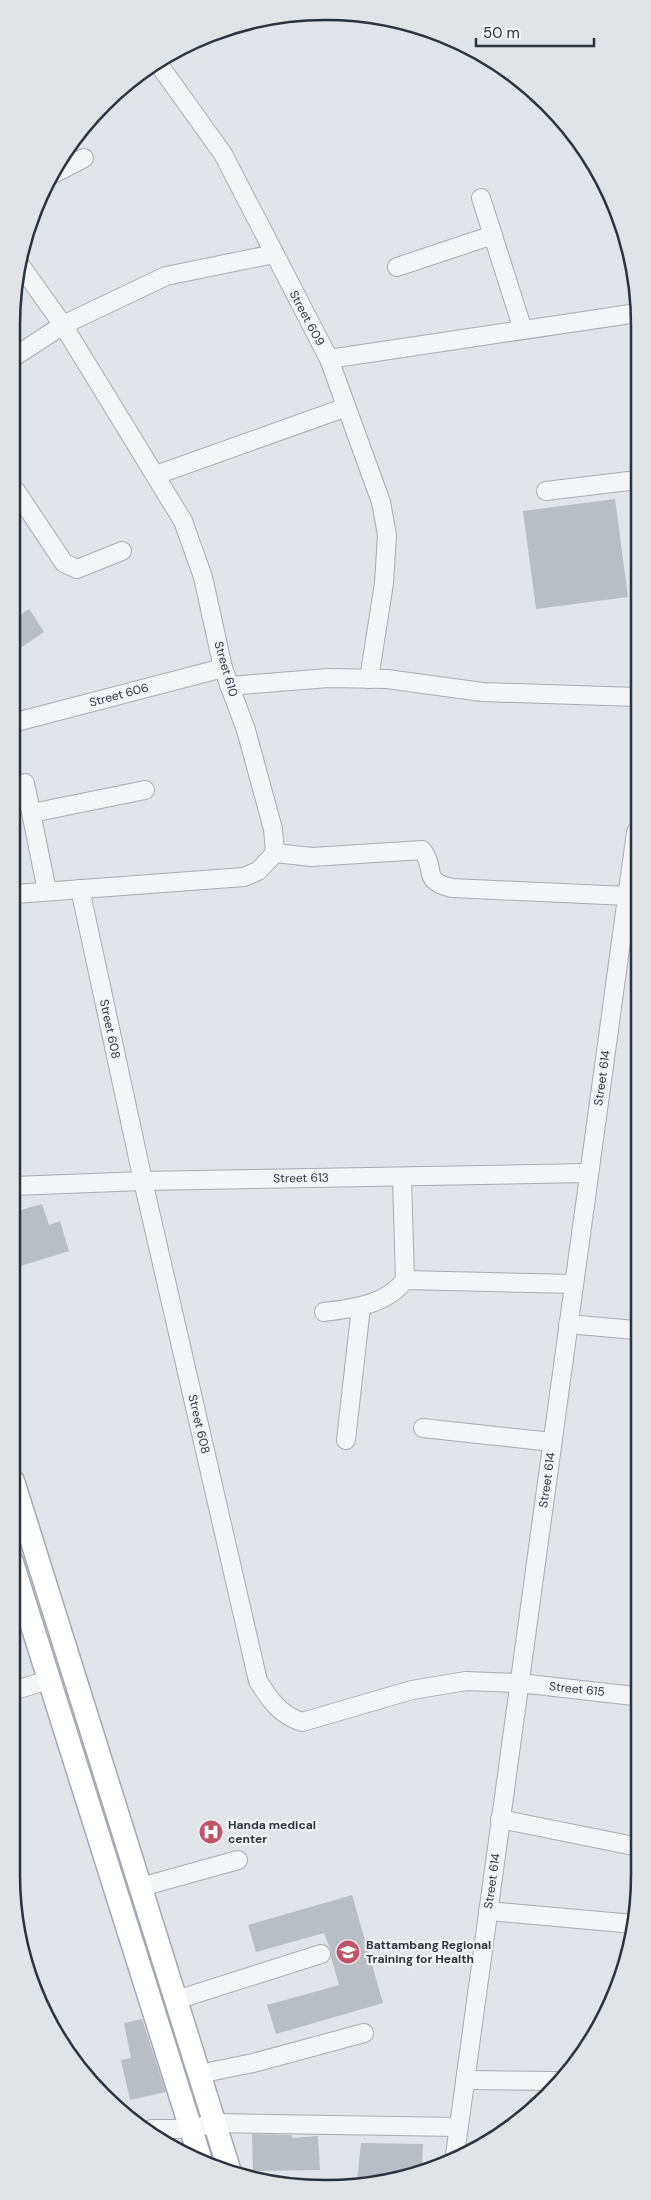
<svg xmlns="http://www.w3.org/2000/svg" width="651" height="2200" viewBox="0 0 651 2200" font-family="'DM Sans',sans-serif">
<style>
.building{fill:#b9bec5}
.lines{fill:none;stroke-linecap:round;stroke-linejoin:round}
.minor-casing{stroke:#a7abb2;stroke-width:20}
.major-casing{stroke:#a2a9b3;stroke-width:25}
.minor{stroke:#f3f5f7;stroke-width:18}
.major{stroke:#fff;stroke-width:22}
.labels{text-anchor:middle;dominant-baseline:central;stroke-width:4.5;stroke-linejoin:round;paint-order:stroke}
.street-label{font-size:12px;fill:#2b333e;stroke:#f1f3f6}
.poi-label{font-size:12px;font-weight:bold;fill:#2b333e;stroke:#f1f3f6;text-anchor:start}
.rim{fill:none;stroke:#2b333e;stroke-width:2.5}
</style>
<rect width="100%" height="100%" fill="#e1e4e8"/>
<g class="building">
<polygon points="615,499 628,597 536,609 523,511"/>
<polygon points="29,609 44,632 16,651 16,618"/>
<polygon points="42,1204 49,1225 60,1221 69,1251 14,1268 14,1212"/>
<polygon points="352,1895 383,2003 276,2034 267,2005 339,1985 331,1957 331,1951 324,1933 256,1952 248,1925"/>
<polygon points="142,2019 166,2092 130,2100 121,2060 131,2058 124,2023"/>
<polygon points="252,2134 292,2135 292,2138 318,2136 320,2170 253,2171"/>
<polygon points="361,2143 423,2144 422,2171 409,2177 357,2181"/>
</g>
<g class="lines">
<defs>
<g id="minor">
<polyline points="157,62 223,154 329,359 381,502 387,535 384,583 369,679"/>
<polyline points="55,173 84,158"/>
<polyline points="481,198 523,330"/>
<polyline points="397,267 493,235"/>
<polyline points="17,355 63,325 166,276 274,254"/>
<polyline points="329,359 637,313"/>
<polyline points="156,475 341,409 345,405"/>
<polyline points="16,491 64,563 77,569 122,551"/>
<polyline points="546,491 637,480"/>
<polyline points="229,686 328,678 387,679 482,692 636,697"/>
<polyline points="16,722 223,668"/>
<polyline points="25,783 47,891"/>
<polyline points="32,813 145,790"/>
<path d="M 275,853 L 312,857 L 422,850 C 438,869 419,880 452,888 L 627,896"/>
<path d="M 80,889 L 143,1181 L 258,1681 C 270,1700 280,1715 302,1722 L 412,1690 L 466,1681 L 519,1683 L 634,1696"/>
<polyline points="15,894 244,877 258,871 275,853 273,829 246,730 223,668 203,577 183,521 63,325 18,262"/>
<polyline points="402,1177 405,1280"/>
<polyline points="14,1186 143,1181 589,1173"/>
<path d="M 324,1312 C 354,1308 386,1305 405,1280 L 574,1284"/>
<polyline points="568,1324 635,1330"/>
<polyline points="423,1428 552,1442"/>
<polyline points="346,1440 361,1307"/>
<polyline points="12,1691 49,1680"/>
<polyline points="500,1819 634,1846"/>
<polyline points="141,1887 238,1860"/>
<polyline points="488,1911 634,1924"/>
<polyline points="176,2000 321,1954"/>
<polyline points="199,2074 253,2063 364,2033"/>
<polyline points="465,2080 557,2081"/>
<polyline points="151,2129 191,2129 215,2123 458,2127"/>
<polyline points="455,2155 636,832"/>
</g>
<g id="major">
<polyline points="13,1481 229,2169"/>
<polyline points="12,1562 201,2161"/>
</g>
</defs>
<use href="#minor" class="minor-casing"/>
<use href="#major" class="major-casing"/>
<use href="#minor" class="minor"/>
<use href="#major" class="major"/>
</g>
<defs>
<symbol id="hospital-disc" viewBox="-11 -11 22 22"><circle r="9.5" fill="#c15368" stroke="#f1f3f6"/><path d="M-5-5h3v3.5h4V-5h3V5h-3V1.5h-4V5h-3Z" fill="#fff"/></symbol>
<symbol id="school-disc" viewBox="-11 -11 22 22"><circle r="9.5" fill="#c15368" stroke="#f1f3f6"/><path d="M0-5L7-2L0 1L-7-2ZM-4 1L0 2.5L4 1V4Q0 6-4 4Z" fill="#fff"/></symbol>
</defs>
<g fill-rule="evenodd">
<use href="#hospital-disc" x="197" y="1818" width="28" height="28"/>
<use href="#school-disc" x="334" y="1938" width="28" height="28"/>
</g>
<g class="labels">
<g class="street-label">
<text transform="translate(307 318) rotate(62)">Street 609</text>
<text transform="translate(226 669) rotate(74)">Street 610</text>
<text transform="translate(119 695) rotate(-15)">Street 606</text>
<text transform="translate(110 1029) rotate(78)">Street 608</text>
<text transform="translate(602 1078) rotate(-82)">Street 614</text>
<text transform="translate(301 1178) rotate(-1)">Street 613</text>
<text transform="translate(199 1424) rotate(77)">Street 608</text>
<text transform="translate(547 1480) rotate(-82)">Street 614</text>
<text transform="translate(577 1689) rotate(6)">Street 615</text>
<text transform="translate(492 1881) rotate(-82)">Street 614</text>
</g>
<g class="poi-label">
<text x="228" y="1825">Handa medical<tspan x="228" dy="14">center</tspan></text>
<text x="366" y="1945">Battambang Regional<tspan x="366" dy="14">Training for Health</tspan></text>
</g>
</g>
<path d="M0 0H651V2200H0ZM325 20H326A305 305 0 0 1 631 325V1875A305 305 0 0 1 326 2180H325A305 305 0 0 1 20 1875V325A305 305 0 0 1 325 20Z" fill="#e1e4e7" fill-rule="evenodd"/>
<path class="rim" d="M325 20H326A305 305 0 0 1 631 325V1875A305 305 0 0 1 326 2180H325A305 305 0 0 1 20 1875V325A305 305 0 0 1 325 20Z"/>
<path d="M476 38v8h118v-8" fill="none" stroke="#2b333e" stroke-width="2.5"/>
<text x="483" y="38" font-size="15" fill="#2b333e" stroke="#f1f3f6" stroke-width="4" paint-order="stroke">50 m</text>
</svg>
